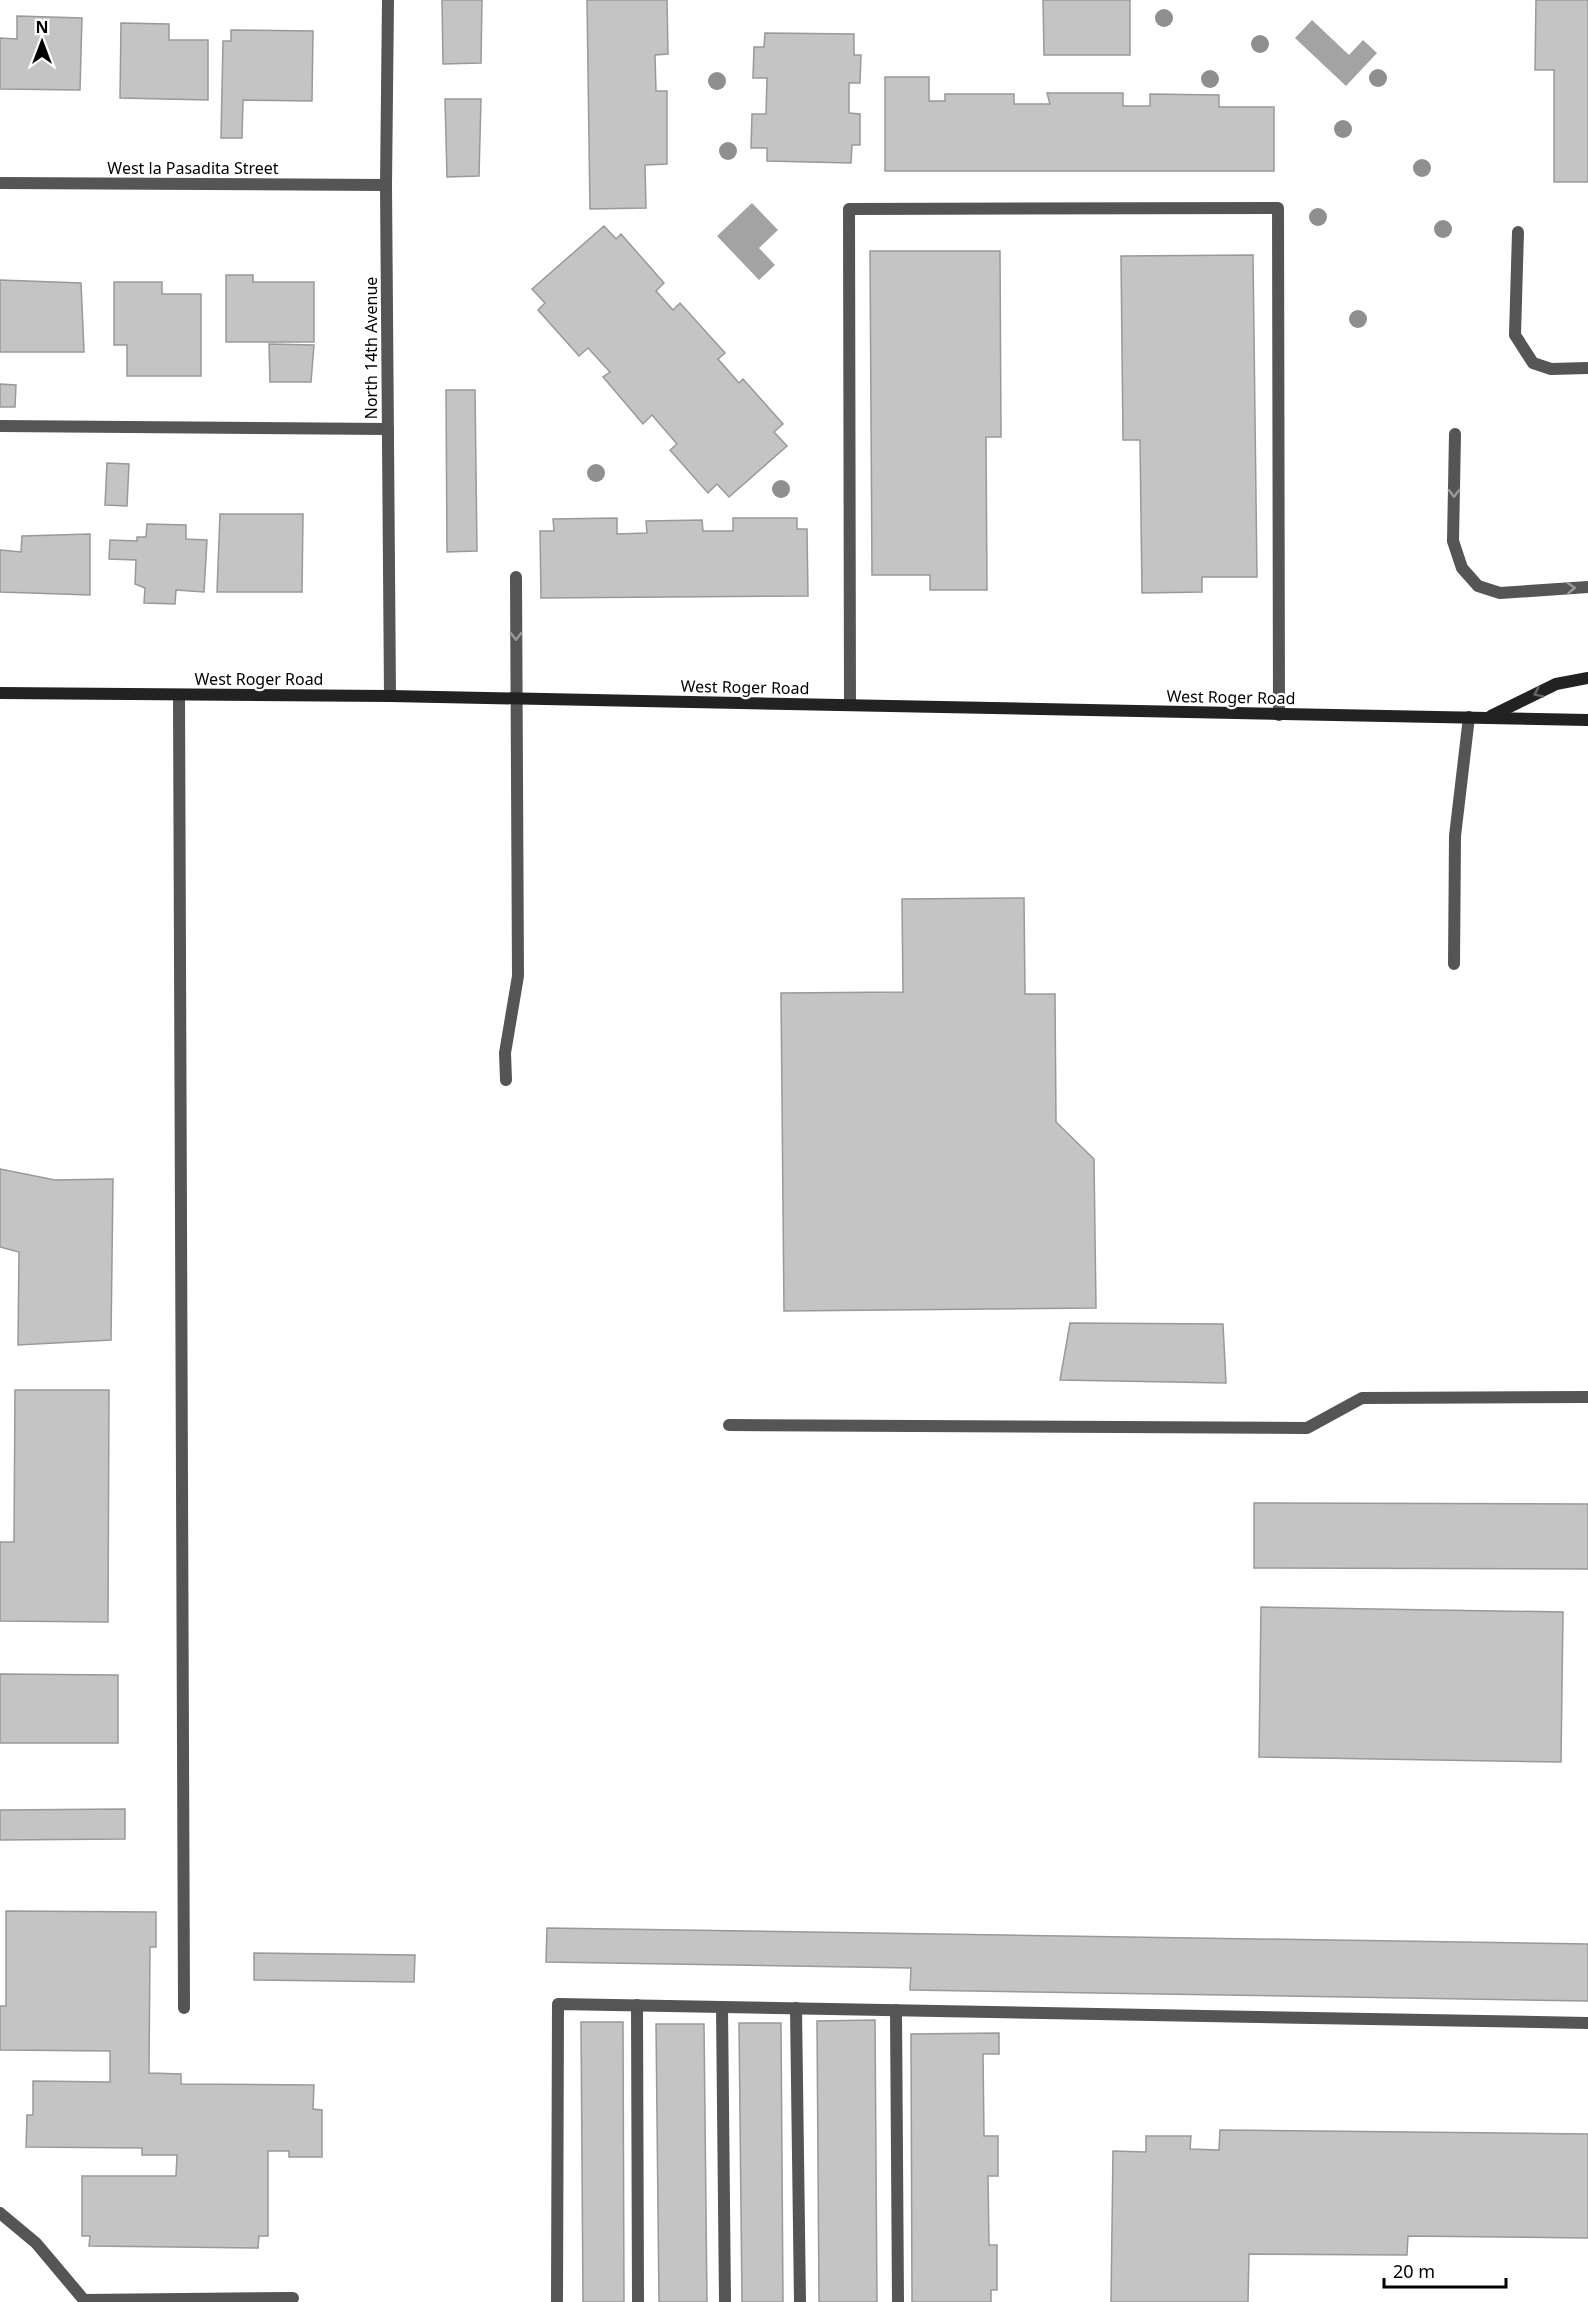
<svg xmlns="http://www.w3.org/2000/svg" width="1588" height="2302" viewBox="0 0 1588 2302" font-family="'Noto Sans',sans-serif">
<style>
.water{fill:#a3a3a3}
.building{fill:#c4c4c4;stroke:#999;stroke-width:1.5}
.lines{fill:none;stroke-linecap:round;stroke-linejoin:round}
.lane{stroke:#555;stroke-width:12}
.street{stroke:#555;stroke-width:12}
.secondary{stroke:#222;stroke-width:12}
.tree{fill:#8f8f8f}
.oneway{stroke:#999}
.oneway2{stroke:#646464}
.labels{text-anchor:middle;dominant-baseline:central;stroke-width:4.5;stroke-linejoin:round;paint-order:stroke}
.street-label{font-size:16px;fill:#000;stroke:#fff}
</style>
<rect width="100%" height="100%" fill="#fff"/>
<g class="water">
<polygon points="1312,20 1349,55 1363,40 1377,53 1346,86 1295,38"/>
<polygon points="752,203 778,230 759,248 775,265 759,280 717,236"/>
</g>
<g class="building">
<polygon points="442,0 482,0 481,63 443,64"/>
<polygon points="587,0 667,0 668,54 655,55 656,91 667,91 667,164 645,165 646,208 590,209"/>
<polygon points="1043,0 1130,0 1130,55 1044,55"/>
<polygon points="1536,0 1588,0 1588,182 1554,182 1554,70 1535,70"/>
<polygon points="17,16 82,18 80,90 0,89 0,38 17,39"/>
<polygon points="121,23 169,24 169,40 208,40 208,100 120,98"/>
<polygon points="231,30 313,31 312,101 243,100 242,138 221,138 223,41 231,41"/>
<polygon points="765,33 854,34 854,55 861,55 860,83 849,83 849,113 860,114 860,145 852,145 851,163 767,161 767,148 751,148 752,114 766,114 767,78 753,78 754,47 764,47"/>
<polygon points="885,77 929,77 929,101 945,101 945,94 1014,94 1014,104 1050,104 1047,93 1123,93 1123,106 1150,106 1150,94 1219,95 1219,107 1274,107 1274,171 885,171"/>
<polygon points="445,99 481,99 479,176 447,177"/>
<polygon points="604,226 616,239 621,234 664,283 656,291 673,310 680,303 725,353 718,359 739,383 743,379 783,424 774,432 787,446 729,497 717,484 708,493 670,450 677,444 652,415 643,424 603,377 610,372 588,348 579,356 538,310 545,303 532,289"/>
<polygon points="870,251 1000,251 1001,437 986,437 987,590 930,590 930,575 872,575"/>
<polygon points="1253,255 1257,577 1202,577 1202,592 1142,593 1140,440 1123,440 1121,256"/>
<polygon points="226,275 253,275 253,282 314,282 314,342 226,342"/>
<polygon points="0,280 81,283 84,352 0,352"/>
<polygon points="114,282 162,282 162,294 201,294 201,376 127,376 127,345 114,345"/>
<polygon points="269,344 314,345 311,382 270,382"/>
<polygon points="0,384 16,385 15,407 0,407"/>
<polygon points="446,390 475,390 477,551 447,552"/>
<polygon points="107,463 129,464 127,506 105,505"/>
<polygon points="220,514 303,514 302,592 217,592"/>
<polygon points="617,518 617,534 647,533 646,521 702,520 703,531 733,531 733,518 797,518 797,529 807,529 808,596 541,598 540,531 554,531 553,519"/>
<polygon points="147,524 186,525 186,539 207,540 204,592 176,590 175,604 144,603 145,588 135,584 136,560 109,559 110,540 137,541 137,537 146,537"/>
<polygon points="90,534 90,595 0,592 0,550 21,552 22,536"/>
<polygon points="1024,898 1025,994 1055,994 1056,1122 1094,1159 1096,1308 784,1311 781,993 903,992 902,899"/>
<polygon points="0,1169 55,1180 113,1179 111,1340 18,1345 19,1252 0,1247"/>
<polygon points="1070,1323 1223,1324 1226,1383 1060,1380"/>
<polygon points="15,1390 109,1390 108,1622 0,1621 0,1542 14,1542"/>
<polygon points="1254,1503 1588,1504 1588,1569 1254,1568"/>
<polygon points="1261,1607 1563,1612 1561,1762 1259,1757"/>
<polygon points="0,1674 118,1675 118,1743 0,1743"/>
<polygon points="125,1809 125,1839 0,1840 0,1810"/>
<polygon points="6,1911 156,1912 156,1947 150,1947 149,2073 181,2074 181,2084 314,2085 313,2109 322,2110 322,2157 289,2157 289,2151 268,2151 268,2236 259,2236 258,2248 89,2246 90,2236 82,2236 82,2176 176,2176 177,2155 142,2155 142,2148 26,2147 27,2115 33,2115 33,2081 110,2082 110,2051 0,2050 0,2006 6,2006"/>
<polygon points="547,1928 1588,1944 1588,2001 910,1990 911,1968 546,1962"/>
<polygon points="254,1953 415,1955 414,1982 254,1980"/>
<polygon points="875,2020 877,2302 819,2302 817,2021"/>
<polygon points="581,2022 623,2022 624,2302 583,2302"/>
<polygon points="739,2023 781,2023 783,2302 742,2302"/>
<polygon points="656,2024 704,2024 707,2302 659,2302"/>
<polygon points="999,2033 999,2054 983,2054 984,2136 998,2136 998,2176 988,2176 989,2245 997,2245 997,2290 991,2290 991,2302 912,2302 911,2034"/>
<polygon points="1220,2130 1588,2134 1588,2238 1408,2236 1407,2255 1249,2254 1248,2302 1111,2302 1113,2151 1146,2152 1146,2136 1191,2136 1190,2149 1219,2150"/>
</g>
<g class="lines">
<g class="lane">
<polyline points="1518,232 1515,335 1533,363 1551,369 1588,368"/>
<polyline points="0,426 388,429"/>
<polyline points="1455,434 1453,541 1462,568 1478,586 1500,593 1588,587"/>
<polyline points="179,695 184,2008"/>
<polyline points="850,705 849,209 1278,208 1279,715"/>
<polyline points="1454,964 1455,836 1469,717"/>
<polyline points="506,1080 505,1053 518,976 516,577"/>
<polyline points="729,1425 1307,1428 1362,1398 1588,1397"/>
<polyline points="637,2005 638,2302"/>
<polyline points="722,2007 725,2302"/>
<polyline points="796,2008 800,2302"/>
<polyline points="896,2010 898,2302"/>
<polyline points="0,2213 36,2243 84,2300 293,2298"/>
<polyline points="557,2302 558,2004 1588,2023"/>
</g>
<g class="street">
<polyline points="388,0 386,185 390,696"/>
<polyline points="0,183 386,185"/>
</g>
<g class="secondary">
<polyline points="0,693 390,696 1588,720"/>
<polyline points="1491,716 1556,684 1588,678"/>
</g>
</g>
<g class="tree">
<circle cx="1164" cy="18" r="9"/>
<circle cx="1260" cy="44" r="9"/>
<circle cx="1378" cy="78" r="9"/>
<circle cx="1210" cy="79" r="9"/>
<circle cx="717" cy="81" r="9"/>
<circle cx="1343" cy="129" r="9"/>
<circle cx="728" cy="151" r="9"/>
<circle cx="1422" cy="168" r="9"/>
<circle cx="1318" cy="217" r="9"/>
<circle cx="1443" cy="229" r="9"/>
<circle cx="1358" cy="319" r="9"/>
<circle cx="596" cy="473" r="9"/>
<circle cx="781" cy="489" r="9"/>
</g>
<defs><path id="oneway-chevron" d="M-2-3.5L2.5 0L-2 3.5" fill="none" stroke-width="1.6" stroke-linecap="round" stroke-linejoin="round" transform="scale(1.5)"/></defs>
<g class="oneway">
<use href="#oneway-chevron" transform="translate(1454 493) rotate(91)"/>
<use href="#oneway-chevron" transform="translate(1571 588) rotate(-4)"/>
<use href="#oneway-chevron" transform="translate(516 636) rotate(90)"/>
</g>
<use class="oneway2" href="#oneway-chevron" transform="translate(1538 693) rotate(154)"/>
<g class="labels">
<g class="street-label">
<text x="193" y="168">West la Pasadita Street</text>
<text transform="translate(371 348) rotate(-90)">North 14th Avenue</text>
<text x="259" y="679">West Roger Road</text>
<text transform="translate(745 687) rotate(1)">West Roger Road</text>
<text transform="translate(1231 697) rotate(1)">West Roger Road</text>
</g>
</g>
<g transform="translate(42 42)" stroke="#ffffff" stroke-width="4.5" paint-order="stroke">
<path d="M0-4.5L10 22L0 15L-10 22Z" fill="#000000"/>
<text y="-9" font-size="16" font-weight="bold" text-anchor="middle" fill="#000000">N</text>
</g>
<path d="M1384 2278v9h122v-9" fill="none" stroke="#000000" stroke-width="3"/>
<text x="1393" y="2278" font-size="18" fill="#000000" stroke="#ffffff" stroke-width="4.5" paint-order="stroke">20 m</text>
</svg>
